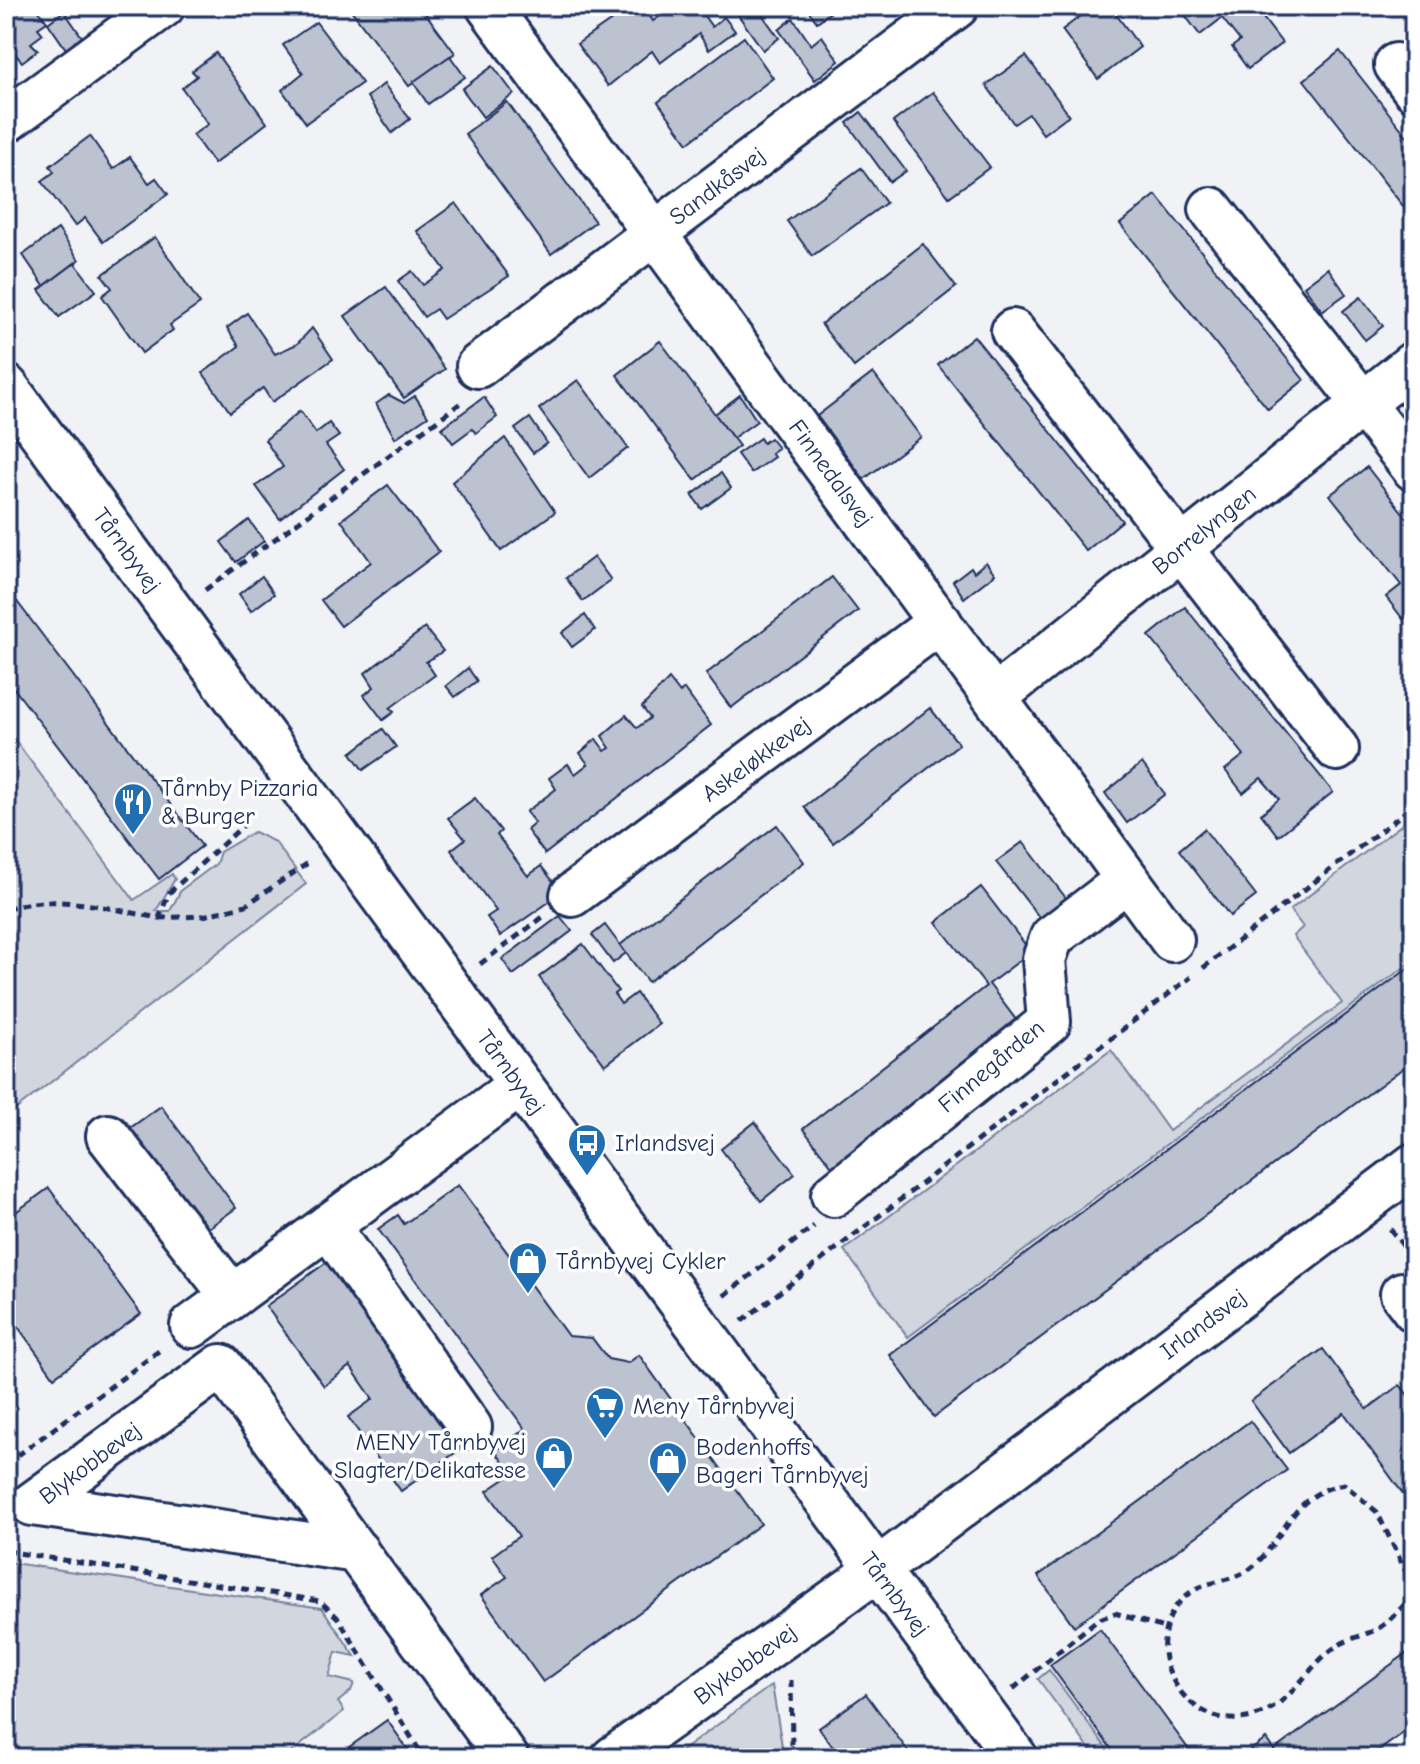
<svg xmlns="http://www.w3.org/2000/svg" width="1420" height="1764" viewBox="0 0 1420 1764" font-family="'Comic Neue',sans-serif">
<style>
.green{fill:#d2d6df;stroke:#76829e;stroke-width:2}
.building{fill:#bcc2d0;stroke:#1b2f5e;stroke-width:2}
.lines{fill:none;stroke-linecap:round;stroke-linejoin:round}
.minor-casing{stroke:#1b2f5e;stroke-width:48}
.path{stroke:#1b2f5e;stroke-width:5;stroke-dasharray:8 6;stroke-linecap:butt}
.minor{stroke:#fff;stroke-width:42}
.labels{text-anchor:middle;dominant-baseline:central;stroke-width:7;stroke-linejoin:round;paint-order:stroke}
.street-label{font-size:24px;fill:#1b2f5e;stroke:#fff}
.poi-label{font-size:24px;fill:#1b2f5e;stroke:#fff;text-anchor:start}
</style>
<rect width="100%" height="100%" fill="#f1f2f5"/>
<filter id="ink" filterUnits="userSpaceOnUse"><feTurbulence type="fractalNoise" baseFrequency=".0125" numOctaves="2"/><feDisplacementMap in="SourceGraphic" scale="16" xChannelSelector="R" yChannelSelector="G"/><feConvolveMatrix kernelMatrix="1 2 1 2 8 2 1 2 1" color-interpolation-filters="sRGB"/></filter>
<g filter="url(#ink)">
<g class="green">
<polygon points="6,728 134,900 172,874 175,879 156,911 170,911 181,890 216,864 220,852 254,832 275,842 306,884 6,1117"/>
<polygon points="1414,815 1414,960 908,1337 844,1250 1111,1050 1169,1131 1342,1003 1293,936 1303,927 1290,910"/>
<polygon points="6,1562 322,1608 355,1656 336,1652 329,1677 354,1683 351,1691 338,1702 344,1711 284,1758 6,1758"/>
<polygon points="1049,1670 1114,1758 1096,1758 1038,1679"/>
<polygon points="772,1685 784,1758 672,1758"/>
</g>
<g class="building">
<polygon points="6,6 35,6 47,22 38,28 43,34 31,43 38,50 22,62 16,55 6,63"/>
<polygon points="348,6 420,6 455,53 409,86"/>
<polygon points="632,6 643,6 653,21 674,6 697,6 712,27 724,17 735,31 709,50 699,34 660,63 652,51 608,86 577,44"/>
<polygon points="744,6 756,6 779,38 763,50 736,12"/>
<polygon points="805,6 839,6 817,22"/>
<polygon points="1094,6 1110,6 1140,47 1098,79 1062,30"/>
<polygon points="1178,6 1236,6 1240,12 1254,6 1282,43 1248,69 1232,47 1240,41 1222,18 1200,35"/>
<polygon points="64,11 82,37 66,49 48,23"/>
<polygon points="793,18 811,45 822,36 839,61 815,80 779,30"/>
<polygon points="316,22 362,83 306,123 282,90 303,73 283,45"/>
<polygon points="744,37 773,78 688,143 658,102"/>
<polygon points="1340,51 1414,145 1414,220 1304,80"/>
<polygon points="216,53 267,123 214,164 193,135 208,124 182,88 197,76 192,71"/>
<polygon points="450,56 465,77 428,104 413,82"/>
<polygon points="1026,56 1069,115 1043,134 1029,114 1014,124 986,85"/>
<polygon points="493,66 514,94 483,117 462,89"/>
<polygon points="384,84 410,119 392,133 367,97"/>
<polygon points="933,92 990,167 949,197 893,122"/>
<polygon points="507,102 595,222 551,254 465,134"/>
<polygon points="861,112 906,171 890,182 847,123"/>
<polygon points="90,136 113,169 130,157 149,183 156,178 168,194 103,242 85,218 75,226 42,181 54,172 50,166"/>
<polygon points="861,168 886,203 812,256 787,221"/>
<polygon points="1156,195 1304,380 1268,409 1120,224"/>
<polygon points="456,203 509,276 443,319 436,309 424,317 398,281 412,271 423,285 445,270 417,231"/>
<polygon points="58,229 79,260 44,286 23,255"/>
<polygon points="155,237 200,304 170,325 173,330 142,353 102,296 112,288 102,275"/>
<polygon points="923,244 956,287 854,367 821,324"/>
<polygon points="75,263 96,291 59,317 39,290"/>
<polygon points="1328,268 1346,294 1322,311 1304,286"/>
<polygon points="386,287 445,369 404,398 345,316"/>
<polygon points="1361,297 1383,326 1365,340 1343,311"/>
<polygon points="247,313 275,354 297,344 312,328 333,359 272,402 263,388 230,412 203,373 239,346 227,328"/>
<polygon points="974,336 1122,521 1086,551 938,365"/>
<polygon points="660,341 739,446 695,480 617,375"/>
<polygon points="873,373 921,437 864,479 817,416"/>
<polygon points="578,380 628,448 589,478 539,409"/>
<polygon points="389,395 404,403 415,396 428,416 395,438 376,404"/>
<polygon points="740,395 757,421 733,438 715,414"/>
<polygon points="484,397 497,417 476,433 472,429 453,443 442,428"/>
<polygon points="300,411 316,433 329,423 339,436 326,445 344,469 280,519 256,486 283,467 265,440"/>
<polygon points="530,418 547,443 533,453 515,429"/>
<polygon points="505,438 555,512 501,551 452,482"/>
<polygon points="760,438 763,443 770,438 778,448 771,453 774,457 751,473 737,454"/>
<polygon points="1367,467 1414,527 1414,610 1403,619 1386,597 1401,585 1330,495"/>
<polygon points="721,473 731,488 702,509 692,495"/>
<polygon points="388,485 439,552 341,626 321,600 371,562 341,520"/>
<polygon points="249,520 264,541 236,562 221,542"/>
<polygon points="594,557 611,580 583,601 566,578"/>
<polygon points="986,562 995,574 964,598 953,581 971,567 974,572"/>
<polygon points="262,576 274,594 251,611 239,594"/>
<polygon points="832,577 858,611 731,708 706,674"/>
<polygon points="6,587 202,846 159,879 6,678"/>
<polygon points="1185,607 1333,792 1278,836 1261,814 1279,799 1261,778 1243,793 1225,770 1244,755 1149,636"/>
<polygon points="585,615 595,630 572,647 562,633"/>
<polygon points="425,628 443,651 426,662 435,675 390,708 394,712 383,720 364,695 374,687 365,673"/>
<polygon points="468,668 477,681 455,697 446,686"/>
<polygon points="669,679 680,693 684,689 711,725 545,854 527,830 535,823 526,812 556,789 549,778 568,764 575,774 588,764 580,753 596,739 605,751 610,748 602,736 626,715 637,728 650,718 642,707"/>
<polygon points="930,708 959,744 833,843 804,807"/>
<polygon points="383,729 396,747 363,770 351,753"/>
<polygon points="1142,763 1165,794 1127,823 1105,793"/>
<polygon points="475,798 501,831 497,835 528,876 541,866 562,893 500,936 487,917 496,911 451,850 465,839 448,818"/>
<polygon points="777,825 804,862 648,982 620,945"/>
<polygon points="1204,829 1256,896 1230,916 1179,850"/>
<polygon points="1023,842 1069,902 1043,922 996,862"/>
<polygon points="981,887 1031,952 989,984 1023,1029 838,1174 803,1129 986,986 936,922"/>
<polygon points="560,916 572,931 513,975 502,959"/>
<polygon points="605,925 626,953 613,963 592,935"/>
<polygon points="583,944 618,991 614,994 621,1004 636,993 659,1024 605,1065 539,977"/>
<polygon points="1414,964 1414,1060 934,1417 890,1355"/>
<polygon points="161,1106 236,1208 193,1239 119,1136"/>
<polygon points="755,1122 795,1174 761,1201 721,1149"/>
<polygon points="458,1185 568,1336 592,1338 608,1359 628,1363 639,1355 761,1524 543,1682 481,1595 507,1577 492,1556 519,1536 487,1491 512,1474 495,1451 525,1429 378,1229 398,1215 404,1224"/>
<polygon points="49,1188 141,1314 54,1377 6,1310 6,1219"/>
<polygon points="327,1262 462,1448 401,1491 348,1417 373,1399 350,1366 324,1386 266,1306"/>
<polygon points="1323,1349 1367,1409 1400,1385 1414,1403 1414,1509 1344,1413 1289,1453 1251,1401"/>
<polygon points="1250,1421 1287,1470 1074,1626 1038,1576"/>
<polygon points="1100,1629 1195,1758 1118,1758 1050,1665"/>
<polygon points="1414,1648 1414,1725 1369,1758 1240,1758 1266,1739 1274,1750"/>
<polygon points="866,1694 913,1758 841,1758 819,1728"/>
<polygon points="387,1720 414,1758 334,1758"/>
</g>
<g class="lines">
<defs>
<g id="minor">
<polyline points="488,6 1172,940"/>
<polyline points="1396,65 1414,89"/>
<polyline points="6,121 163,6"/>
<polyline points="1211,209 1414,469"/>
<polyline points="1013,331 1337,749"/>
<polyline points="478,366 957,6"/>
<polyline points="6,386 1016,1758"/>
<polyline points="995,697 1414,363"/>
<polyline points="572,895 940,622"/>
<polyline points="108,1136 232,1296"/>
<polyline points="833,1195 1049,1022 1044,959 1052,937 1127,880"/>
<polyline points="328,1226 470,1427"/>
<polyline points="1402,1294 1414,1310"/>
<polyline points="192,1326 520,1085"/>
<polyline points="357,1551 32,1504 221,1366 507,1758"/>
<polyline points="613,1758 877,1570 1414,1165"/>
</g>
</defs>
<use href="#minor" class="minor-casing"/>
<g class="path">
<polyline points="205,590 462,402"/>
<path d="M 6,909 C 56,892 109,909 159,918 L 169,893 L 245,824"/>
<polyline points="159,918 203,916 246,905 311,861"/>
<polyline points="480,964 543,917"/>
<polyline points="1203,968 1414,805"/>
<polyline points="1390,1229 1411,1256"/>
<polyline points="724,1296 814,1226"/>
<polyline points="742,1321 1191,977"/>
<polyline points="6,1464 163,1348"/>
<polyline points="6,1551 320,1601 338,1618 424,1758"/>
<path d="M 1414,1588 L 1377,1512 L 1344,1484 C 1293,1494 1289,1530 1257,1563 C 1233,1588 1198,1574 1175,1608 C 1161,1629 1160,1656 1172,1678 C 1193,1720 1241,1732 1278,1704 C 1298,1689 1310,1667 1329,1652 C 1343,1640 1357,1638 1373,1631 C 1389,1624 1401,1607 1414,1595"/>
<polyline points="791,1680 792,1745 801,1758"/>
<polyline points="1013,1689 1097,1620 1115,1613 1164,1628"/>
<polyline points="784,1758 792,1745"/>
</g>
<use href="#minor" class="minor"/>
</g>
</g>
<defs>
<symbol id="restaurant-pin" viewBox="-11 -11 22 30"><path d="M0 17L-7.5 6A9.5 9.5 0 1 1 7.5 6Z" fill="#1f6fb2" stroke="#fff"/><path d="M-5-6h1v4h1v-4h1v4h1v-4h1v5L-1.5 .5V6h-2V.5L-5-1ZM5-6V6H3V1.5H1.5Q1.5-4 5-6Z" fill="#fff"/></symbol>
<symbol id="bus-pin" viewBox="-11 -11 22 30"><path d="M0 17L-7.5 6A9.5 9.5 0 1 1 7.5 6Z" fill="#1f6fb2" stroke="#fff"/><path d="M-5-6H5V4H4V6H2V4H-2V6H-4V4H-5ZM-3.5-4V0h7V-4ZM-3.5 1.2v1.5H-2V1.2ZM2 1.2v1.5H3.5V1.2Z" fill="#fff"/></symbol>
<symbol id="shop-pin" viewBox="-11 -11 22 30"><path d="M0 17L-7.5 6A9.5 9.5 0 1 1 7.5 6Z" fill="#1f6fb2" stroke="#fff"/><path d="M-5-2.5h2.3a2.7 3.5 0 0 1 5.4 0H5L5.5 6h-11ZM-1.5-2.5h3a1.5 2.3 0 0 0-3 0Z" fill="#fff"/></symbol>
<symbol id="supermarket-pin" viewBox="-11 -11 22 30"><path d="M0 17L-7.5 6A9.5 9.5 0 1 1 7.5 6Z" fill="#1f6fb2" stroke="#fff"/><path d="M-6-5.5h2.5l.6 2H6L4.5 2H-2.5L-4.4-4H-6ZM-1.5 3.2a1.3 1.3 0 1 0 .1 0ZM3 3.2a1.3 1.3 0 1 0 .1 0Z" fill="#fff"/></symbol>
</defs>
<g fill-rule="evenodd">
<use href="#restaurant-pin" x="111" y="780" width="44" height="60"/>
<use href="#bus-pin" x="565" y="1121" width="44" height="60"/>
<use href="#shop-pin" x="506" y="1239" width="44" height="60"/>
<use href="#supermarket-pin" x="583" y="1384" width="44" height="60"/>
<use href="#shop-pin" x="532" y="1434" width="44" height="60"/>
<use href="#shop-pin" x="646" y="1439" width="44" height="60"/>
</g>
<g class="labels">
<g class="street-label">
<text transform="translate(717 186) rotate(-37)">Sandkåsvej</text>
<text transform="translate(831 473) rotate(54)">Finnedalsvej</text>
<text transform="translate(1204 530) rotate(-39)">Borrelyngen</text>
<text transform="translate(127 550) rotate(54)">Tårnbyvej</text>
<text transform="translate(756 759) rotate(-36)">Askeløkkevej</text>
<text transform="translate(991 1066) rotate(-40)">Finnegården</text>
<text transform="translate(511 1072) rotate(54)">Tårnbyvej</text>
<text transform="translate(1203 1324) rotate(-37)">Irlandsvej</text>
<text transform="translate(90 1463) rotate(-37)">Blykobbevej</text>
<text transform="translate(895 1594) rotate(53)">Tårnbyvej</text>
<text transform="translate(745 1664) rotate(-36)">Blykobbevej</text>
</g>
<g class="poi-label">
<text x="161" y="788">Tårnby Pizzaria<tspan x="161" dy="28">&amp; Burger</tspan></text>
<text x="615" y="1143">Irlandsvej</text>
<text x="556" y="1261">Tårnbyvej Cykler</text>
<text x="633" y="1406">Meny Tårnbyvej</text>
<text x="526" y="1442" text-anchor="end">MENY Tårnbyvej<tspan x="526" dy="28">Slagter/Delikatesse</tspan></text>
<text x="696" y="1447">Bodenhoffs<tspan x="696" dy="28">Bageri Tårnbyvej</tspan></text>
</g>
</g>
<rect width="1420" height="1764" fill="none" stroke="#fff" stroke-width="32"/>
<rect x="16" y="16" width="1388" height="1732" fill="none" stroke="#1b2f5e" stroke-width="3" filter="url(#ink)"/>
</svg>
